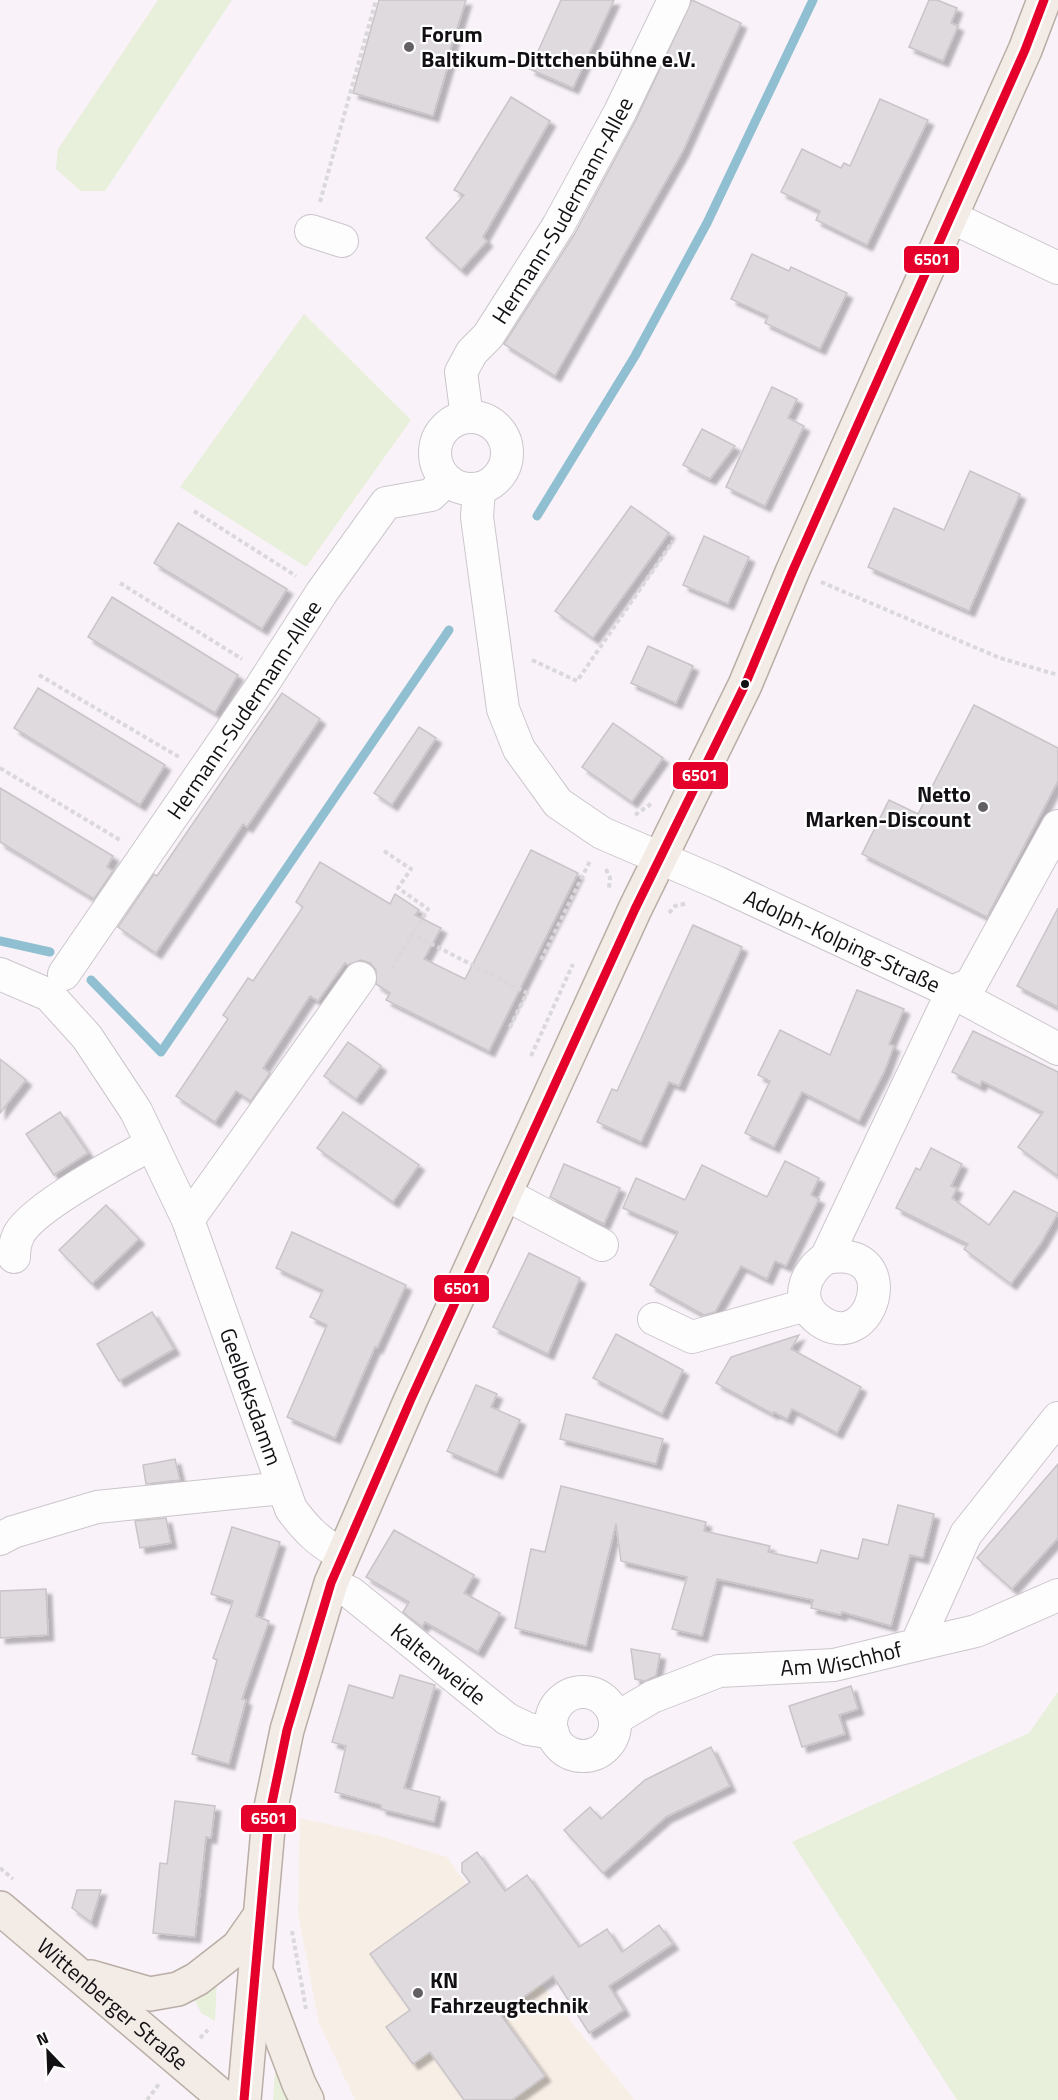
<svg xmlns="http://www.w3.org/2000/svg" width="1058" height="2100" viewBox="0 0 1058 2100" font-family="'Titillium Web',sans-serif">
<style>
.commercial{fill:#f7eee5}
.green{fill:#e8efdb}
.lines{fill:none;stroke-linecap:round;stroke-linejoin:round}
.stream{stroke:#90bfd2;stroke-width:9}
.building{fill:#dfdade;stroke:#c9c4c8;stroke-width:1.5;filter:url(#shadow)}
.minor-casing{stroke:#cbc6cb;stroke-width:34}
.major-casing{stroke:#baada6;stroke-width:36}
.path{stroke:#dad8da;stroke-width:4;stroke-dasharray:4.5 3;stroke-linecap:butt}
.minor{stroke:#fefdfe;stroke-width:32}
.major{stroke:#f2ebe6;stroke-width:33}
.bus-1-casing{stroke:#fff;stroke-width:14}
.bus-1{stroke:#e4002b;stroke-width:9}
.poi-dot{fill:#645f64;stroke:#fff;stroke-width:2}
.bus-dot{fill:#131014;stroke:#fff;stroke-width:2}
.labels{text-anchor:middle;dominant-baseline:central;stroke-width:4.5;stroke-linejoin:round;paint-order:stroke}
.poi-label{font-size:22px;font-weight:bold;fill:#131014;stroke:#fff;text-anchor:start}
.street-label{font-size:22px;fill:#131014;stroke:#fff}
.line-badge{stroke:#fff;stroke-width:2}
.badge-label{font-size:16px;text-anchor:middle;font-weight:bold;fill:#fff}
</style>
<defs>
<filter id="shadow"><feDropShadow dx="5.5" dy="5.5" stdDeviation="1.5" flood-color="#0004"/></filter>
</defs>
<rect width="100%" height="100%" fill="#f9f3f9"/>
<polygon class="commercial" points="300,1818 380,1836 447,1857 526,1966 635,2100 355,2100 319,2023 298,1914"/>
<g class="green">
<polygon points="158,0 232,0 105,191 81,191 56,169 58,149"/>
<polygon points="304,314 411,420 306,567 180,487"/>
<polygon points="1058,1692 1058,2100 957,2100 792,1842 1029,1733"/>
<polygon points="217,1979 215,2021 201,2013 192,1994"/>
<polygon points="276,2058 294,2100 273,2100"/>
</g>
<g class="lines">
<g class="stream">
<polyline points="537,516 635,356 707,223 813,0"/>
<polyline points="0,941 50,952"/>
<polyline points="91,980 161,1052 449,630"/>
</g>
</g>
<g class="building">
<polygon points="379,0 466,0 448,57 450,59 433,116 353,93"/>
<polygon points="561,0 614,0 573,88 530,69"/>
<polygon points="692,0 741,23 683,151 555,376 504,344 574,235 636,120"/>
<polygon points="929,0 937,0 957,8 951,23 958,26 943,61 909,47"/>
<polygon points="511,97 550,121 483,237 487,241 461,270 426,238 464,195 454,190"/>
<polygon points="880,99 928,120 867,245 816,220 820,211 781,192 802,149 841,168 844,163 850,166"/>
<polygon points="752,254 789,271 791,267 847,293 820,349 765,323 768,316 731,299"/>
<polygon points="772,387 797,399 788,418 804,426 765,506 726,487"/>
<polygon points="702,429 735,446 710,479 683,465"/>
<polygon points="970,471 1020,494 969,611 868,567 894,508 944,530"/>
<polygon points="631,506 669,533 593,638 555,611"/>
<polygon points="178,523 287,589 262,629 154,563"/>
<polygon points="704,536 749,557 728,604 683,585"/>
<polygon points="112,597 238,675 215,713 88,637"/>
<polygon points="648,646 693,666 676,703 631,683"/>
<polygon points="38,688 165,765 140,805 14,728"/>
<polygon points="282,693 320,719 247,827 243,824 156,953 118,927 154,874 157,876"/>
<polygon points="974,705 1058,748 1058,781 987,917 862,854 889,800 918,814"/>
<polygon points="613,723 663,758 632,802 582,767"/>
<polygon points="419,727 436,738 392,805 374,793"/>
<polygon points="0,788 113,856 107,867 113,871 94,899 0,842"/>
<polygon points="531,850 578,873 489,1051 386,1000 390,993 376,984 376,970 370,963 361,960 348,965 345,963 318,1001 310,996 263,1068 270,1073 251,1101 236,1091 215,1122 176,1096 228,1019 223,1015 248,978 253,981 303,907 296,902 320,862 390,904 395,894 419,910 415,915 441,928 424,959 465,979"/>
<polygon points="1058,908 1058,1007 1017,986"/>
<polygon points="693,925 742,947 679,1086 669,1082 641,1142 597,1122 612,1089 617,1091"/>
<polygon points="857,990 904,1009 889,1044 894,1046 885,1070 859,1121 802,1092 774,1147 745,1133 770,1081 758,1075 780,1030 830,1055"/>
<polygon points="973,1031 1058,1072 1058,1176 1018,1147 1043,1112 982,1081 980,1086 952,1072"/>
<polygon points="348,1042 381,1066 356,1099 324,1076"/>
<polygon points="0,1059 26,1080 0,1113"/>
<polygon points="60,1112 88,1153 54,1175 26,1134"/>
<polygon points="343,1112 419,1165 393,1202 317,1148"/>
<polygon points="931,1148 962,1164 951,1186 957,1188 952,1198 989,1225 1014,1191 1058,1213 1041,1243 1011,1284 964,1249 968,1244 896,1208 916,1168 920,1170"/>
<polygon points="785,1161 819,1178 811,1195 819,1199 786,1266 775,1261 767,1279 741,1266 715,1312 704,1315 650,1285 678,1232 623,1208 636,1178 685,1200 702,1165 767,1197"/>
<polygon points="564,1164 620,1188 604,1224 550,1197"/>
<polygon points="106,1205 139,1239 92,1284 59,1250"/>
<polygon points="292,1232 406,1285 377,1348 375,1347 335,1438 287,1417 327,1325 310,1317 323,1290 276,1268"/>
<polygon points="529,1253 580,1278 548,1354 493,1327"/>
<polygon points="152,1312 174,1349 119,1381 97,1344"/>
<polygon points="616,1334 683,1370 662,1414 593,1378"/>
<polygon points="799,1335 791,1349 861,1387 837,1433 792,1409 787,1419 774,1412 773,1414 716,1383 731,1357"/>
<polygon points="476,1385 497,1394 491,1407 520,1420 497,1473 447,1451"/>
<polygon points="566,1414 663,1439 656,1464 560,1439"/>
<polygon points="175,1459 180,1480 146,1484 143,1465"/>
<polygon points="1058,1464 1058,1538 1012,1589 977,1558"/>
<polygon points="561,1486 706,1522 704,1531 770,1546 768,1552 817,1563 821,1550 858,1559 863,1539 888,1545 898,1505 934,1514 923,1558 910,1555 891,1626 842,1612 841,1615 811,1608 813,1600 717,1579 702,1636 672,1629 687,1577 621,1561 616,1524 586,1646 515,1628 531,1549 545,1552"/>
<polygon points="166,1518 171,1543 140,1548 135,1521"/>
<polygon points="232,1527 280,1542 256,1616 269,1621 242,1699 246,1700 229,1764 192,1754 217,1660 213,1658 233,1601 211,1594"/>
<polygon points="394,1530 474,1575 464,1593 500,1613 478,1652 425,1622 422,1627 403,1612 409,1602 366,1577"/>
<polygon points="46,1589 48,1635 0,1638 0,1591"/>
<polygon points="631,1649 660,1654 656,1676 645,1681 635,1679"/>
<polygon points="400,1675 435,1685 404,1788 440,1797 434,1822 381,1809 381,1805 335,1792 346,1746 332,1742 349,1685 393,1698"/>
<polygon points="851,1686 858,1709 839,1715 845,1734 802,1747 789,1706"/>
<polygon points="711,1747 730,1786 666,1817 603,1873 564,1830 590,1807 601,1819 645,1780"/>
<polygon points="175,1801 215,1806 211,1838 206,1837 195,1937 153,1933 160,1863 167,1864"/>
<polygon points="477,1852 505,1891 527,1875 579,1947 607,1929 622,1952 659,1925 673,1944 609,1986 624,2010 589,2033 553,1976 500,2014 545,2076 512,2100 464,2100 430,2052 413,2064 386,2027 410,2010 370,1954 470,1882 462,1872 462,1863"/>
<polygon points="77,1890 101,1890 91,1922 72,1908"/>
</g>
<g class="lines">
<defs>
<g id="minor">
<polyline points="951,217 1058,268"/>
<polyline points="311,231 342,241"/>
<circle cx="471" cy="453" r="36"/>
<path id="s1" d="M 467,417 L 461,372 L 472,352 L 488,336 L 558,226 L 620,112 L 674,0"/>
<path id="s2" d="M 479,489 L 477,517 L 503,709 L 519,749 L 558,803 L 602,833 L 716,882 L 952,992 L 826,1258 C 803,1273 794,1303 820,1321 C 873,1358 906,1242 826,1258"/>
<path id="s3" d="M 0,974 L 49,995 L 87,1037 L 136,1111 L 188,1220 L 291,1509 C 306,1529 319,1543 342,1554"/>
<path id="s4" d="M 64,974 L 261,687 L 322,592 L 386,503 L 431,495 L 446,480"/>
<polyline points="952,992 971,984 1058,826"/>
<polyline points="952,992 1058,1049"/>
<polyline points="505,1194 602,1245"/>
<polyline points="188,1220 360,978"/>
<path d="M 14,1257 C 14,1248 15,1242 19,1234 C 34,1207 122,1160 152,1144"/>
<polyline points="654,1319 692,1337 806,1305"/>
<polyline points="0,1539 13,1532 97,1507 283,1488"/>
<path id="s5" d="M 331,1583 L 351,1593 L 507,1719 L 528,1729 L 553,1733"/>
<polyline points="916,1645 976,1631 1058,1595"/>
<circle cx="583" cy="1724" r="32"/>
<path id="s6" d="M 615,1719 L 652,1697 L 719,1671 L 834,1665 L 916,1645 L 966,1534 L 1058,1418"/>
</g>
<g id="major">
<path id="s7" d="M 0,1908 L 226,2100"/>
<polyline points="91,1977 150,1994 178,1989 197,1979 238,1947 259,1917"/>
<polyline points="259,1978 299,2084 307,2100"/>
<polyline points="244,2100 269,1817 287,1730 331,1583 411,1399 635,909 745,685 793,570 1025,50 1044,0"/>
</g>
</defs>
<use href="#minor" class="minor-casing"/>
<use href="#major" class="major-casing"/>
<g class="path">
<polyline points="320,202 376,0"/>
<polyline points="194,511 296,576"/>
<polyline points="821,582 1000,658 1058,675"/>
<polyline points="120,583 242,659"/>
<polyline points="532,660 577,681 673,541"/>
<polyline points="39,675 179,757"/>
<polyline points="0,768 120,840"/>
<polyline points="635,815 651,804"/>
<polyline points="384,851 411,869 398,888 428,909 412,934 527,993 509,1029"/>
<polyline points="606,869 610,878 609,888"/>
<polyline points="669,913 675,906 688,903"/>
<polyline points="541,960 590,861"/>
<polyline points="392,969 412,934"/>
<polyline points="531,1056 573,964"/>
<polyline points="0,1868 13,1879"/>
<polyline points="292,1931 306,2009"/>
<polyline points="200,2038 208,2030"/>
<polyline points="147,2100 159,2084"/>
</g>
<use href="#minor" class="minor"/>
<use href="#major" class="major"/>
<defs>
<polyline id="bus-1" points="244,2100 269,1817 287,1730 331,1583 411,1399 635,909 745,685 793,570 1025,50 1044,0"/>
</defs>
<use href="#bus-1" class="bus-1-casing"/>
<use href="#bus-1" class="bus-1"/>
</g>
<g class="poi-dot">
<circle cx="409" cy="47" r="6"/>
<circle cx="983" cy="807" r="6"/>
<circle cx="418" cy="1993" r="6"/>
</g>
<circle class="bus-dot" cx="745" cy="684" r="5"/>
<g class="labels">
<g class="poi-label">
<text x="421" y="34">Forum<tspan x="421" dy="25">Baltikum-Dittchenbühne e.V.</tspan></text>
<text x="971" y="794" text-anchor="end">Netto<tspan x="971" dy="25">Marken-Discount</tspan></text>
<text x="430" y="1980">KN<tspan x="430" dy="25">Fahrzeugtechnik</tspan></text>
</g>
<g class="street-label">
<text stroke="none"><textPath href="#s1" startOffset="237">Hermann-Sudermann-Allee</textPath></text>
<text stroke="none"><textPath href="#s4" startOffset="320">Hermann-Sudermann-Allee</textPath></text>
<text stroke="none"><textPath href="#s2" startOffset="648">Adolph-Kolping-Straße</textPath></text>
<text stroke="none"><textPath href="#s3" startOffset="507">Geelbeksdamm</textPath></text>
<text stroke="none"><textPath href="#s6" startOffset="238">Am Wischhof</textPath></text>
<text stroke="none"><textPath href="#s5" startOffset="135">Kaltenweide</textPath></text>
<text stroke="none"><textPath href="#s7" startOffset="148">Wittenberger Straße</textPath></text>
</g>
</g>
<g class="line-badge">
<rect x="903" y="245" width="57" height="29" rx="6" fill="#e4002b"/>
<rect x="672" y="761" width="57" height="29" rx="6" fill="#e4002b"/>
<rect x="433" y="1274" width="57" height="29" rx="6" fill="#e4002b"/>
<rect x="240" y="1804" width="57" height="29" rx="6" fill="#e4002b"/>
</g>
<g class="badge-label">
<text x="932" y="265">6501</text>
<text x="700" y="781">6501</text>
<text x="462" y="1294">6501</text>
<text x="269" y="1824">6501</text>
</g>
<g transform="translate(48 2052) rotate(337)" stroke="#ffffff" stroke-width="4.5" paint-order="stroke">
<path d="M0-4.5L10 22L0 15L-10 22Z" fill="#131014"/>
<text y="-9" font-size="16" font-weight="bold" text-anchor="middle" fill="#131014">N</text>
</g>
</svg>
